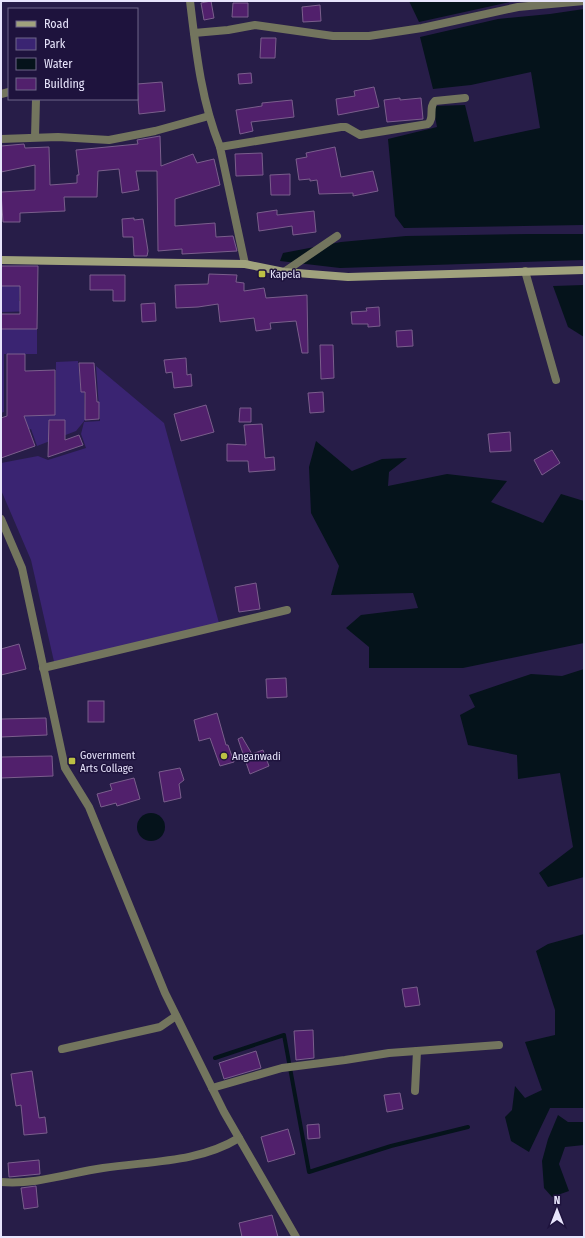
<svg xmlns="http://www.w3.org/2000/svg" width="585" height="1238" viewBox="0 0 585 1238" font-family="'Fira Sans Condensed',sans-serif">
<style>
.green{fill:#3a2472}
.water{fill:#05131b}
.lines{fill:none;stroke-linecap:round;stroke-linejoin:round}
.stream{stroke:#05131b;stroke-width:4}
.building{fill:#51206c;stroke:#7a5e8c}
.street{stroke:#73755e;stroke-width:8}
.secondary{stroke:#a0a27d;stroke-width:8}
.poi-dot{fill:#bcc044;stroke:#1e133d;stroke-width:1.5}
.labels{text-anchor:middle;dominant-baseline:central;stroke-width:3;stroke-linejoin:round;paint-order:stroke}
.poi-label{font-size:11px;fill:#e8e5fc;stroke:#1e133d;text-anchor:start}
</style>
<rect width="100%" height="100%" fill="#271d48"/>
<g class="green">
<polygon points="1,286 20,286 19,301 36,301 37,311 1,312"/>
<polygon points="1,329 37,329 37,354 4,354 4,412 1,413"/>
<polygon points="78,361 81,392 84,392 85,420 76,431 37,446 31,429 22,431 15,415 55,415 56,362"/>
<polygon points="96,366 164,423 219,623 55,666 31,560 1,490 1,463 38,456 48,460 86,448 81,434 84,422 100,421"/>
</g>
<g class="water">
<polygon points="409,1 514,1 419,22"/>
<polygon points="584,9 584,225 404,228 395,216 388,139 437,127 433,106 465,105 474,142 540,128 531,72 471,85 433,89 420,37 498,19 550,14"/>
<polygon points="531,234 584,234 584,260 340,268 280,261 283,253 341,242 406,236"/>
<polygon points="584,285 584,337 568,327 553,286"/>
<polygon points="316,441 352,471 382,459 407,458 389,472 388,486 447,474 507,481 491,502 543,523 561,494 584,501 584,643 463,668 369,668 369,647 346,628 361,615 418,608 413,593 331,595 339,566 311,513 309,467"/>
<polygon points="584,669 584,877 548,887 539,873 573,847 560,773 518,779 517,755 468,745 460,715 475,707 469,695 531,674 562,676"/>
<circle cx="151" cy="827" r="14"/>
<polygon points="584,934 584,1108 550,1108 529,1152 511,1141 505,1117 512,1110 515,1086 525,1098 542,1090 525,1042 555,1035 555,1010 536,951 548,944"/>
<polygon points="558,1115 568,1122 584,1122 584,1145 565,1147 559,1164 569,1191 552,1197 544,1188 542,1161 548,1139"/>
</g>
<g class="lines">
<polyline class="stream" points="215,1058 284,1035 309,1172 391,1146 468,1127"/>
</g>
<g class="building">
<polygon points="211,1 214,18 204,20 201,3"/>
<polygon points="233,3 248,3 248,17 232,17"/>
<polygon points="320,5 321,21 303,22 302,7"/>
<polygon points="261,38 276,38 275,58 260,58"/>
<polygon points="251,73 252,83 239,84 238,74"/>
<polygon points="162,82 165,111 139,114 137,84"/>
<polygon points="374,87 379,107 338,115 336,99 355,96 354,91"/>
<polygon points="400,98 400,100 421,98 423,119 387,122 384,100"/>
<polygon points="292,100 294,117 251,122 253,131 240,134 236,110 262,106 262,103"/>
<polygon points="160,136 161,166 193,154 197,163 214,159 220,185 175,199 175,226 215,223 216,237 233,236 237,251 182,254 182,249 158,251 157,171 136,171 139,190 122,193 119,169 98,171 97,197 64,197 65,211 20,213 20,222 3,222 1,192 35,190 35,165 1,172 1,146 24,144 25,148 49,147 50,185 77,183 77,175 79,175 76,150 138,144 137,140"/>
<polygon points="335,147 341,177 373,171 378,191 353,196 353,193 319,194 317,180 310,181 310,179 299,180 296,159 307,157 306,153"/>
<polygon points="262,153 263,175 236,176 235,154"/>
<polygon points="290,174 290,195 271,195 270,175"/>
<polygon points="277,210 277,215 314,211 316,232 293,235 292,226 259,231 257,213"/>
<polygon points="134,218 134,220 143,219 148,251 147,256 134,256 133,237 123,237 122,219"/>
<polygon points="1,266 38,266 37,329 1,329 1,314 20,314 20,286 1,286"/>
<polygon points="209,274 237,275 236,282 244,283 244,291 264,288 266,298 307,295 308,353 302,353 296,321 270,323 271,329 256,331 254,318 220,322 218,304 198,307 176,308 175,285 208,284"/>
<polygon points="90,275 125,275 125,301 113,301 113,290 90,290"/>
<polygon points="155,303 156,321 142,322 141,304"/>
<polygon points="379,307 380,326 368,327 368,324 352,324 351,312 367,311 366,308"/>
<polygon points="412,330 413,346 397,347 396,331"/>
<polygon points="320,345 333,345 334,378 321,379"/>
<polygon points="7,354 25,354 25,371 55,370 55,415 24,416 35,446 1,458 1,418 7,416"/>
<polygon points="186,358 187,375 191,374 192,386 174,388 172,372 166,373 164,360"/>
<polygon points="79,363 94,363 97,402 99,402 99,419 85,420 85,392 81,392"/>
<polygon points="323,392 324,412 310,413 308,393"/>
<polygon points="206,405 214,432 181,441 174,414"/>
<polygon points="240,408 251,408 251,422 239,422"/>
<polygon points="49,420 65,420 65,440 79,435 83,445 48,457"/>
<polygon points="262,424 265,458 274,457 275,470 249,472 248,461 227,461 227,444 246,445 244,425"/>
<polygon points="510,432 511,451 490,452 488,434"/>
<polygon points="552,450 560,463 542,475 534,460"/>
<polygon points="256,583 260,609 239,612 235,587"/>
<polygon points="19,644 26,669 1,675 1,649"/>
<polygon points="286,678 287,697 267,698 266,679"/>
<rect x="88" y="701" width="16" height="21"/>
<polygon points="217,713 226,745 228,745 234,762 220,766 210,738 199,741 194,720"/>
<polygon points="46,718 47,735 1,737 1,719"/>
<polygon points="242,737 252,754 263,750 269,766 250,774 238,739"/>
<polygon points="52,756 53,776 1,778 1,757"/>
<polygon points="180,768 184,780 179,784 181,798 164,802 159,772"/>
<polygon points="134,778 140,799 117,806 116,803 101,807 97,794 112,790 110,784"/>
<polygon points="417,987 420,1005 405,1007 402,989"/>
<polygon points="313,1030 314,1058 296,1060 294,1031"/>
<polygon points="256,1051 261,1068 224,1079 219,1063"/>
<polygon points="32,1071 39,1118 45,1117 47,1133 24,1135 21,1105 16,1106 11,1074"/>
<polygon points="400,1093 403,1109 387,1112 384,1095"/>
<polygon points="319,1124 320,1138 308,1139 307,1125"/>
<polygon points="288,1129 295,1154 268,1162 261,1137"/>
<polygon points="39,1160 40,1174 9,1177 8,1163"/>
<polygon points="36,1186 38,1207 24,1209 21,1188"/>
<polygon points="272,1215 278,1237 242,1237 239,1223"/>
</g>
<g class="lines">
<g class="street">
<path d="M 190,1 C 196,51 201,100 220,147"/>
<polyline points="194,33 228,30 255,25 333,36 369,36 422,28 518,7 584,1"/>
<polyline points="1,94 9,92"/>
<polyline points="35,137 36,99"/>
<polyline points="1,139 58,137 109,140 155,131 209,116"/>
<path d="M 245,264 L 220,147 L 341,127 L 346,127 L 360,135 L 428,124 C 435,118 428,107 435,101 L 465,98"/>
<polyline points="525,271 556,380"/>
<polyline points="284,272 337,236"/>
<polyline points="1,519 22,568 65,768 89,807 165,993 224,1112 296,1237"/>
<polyline points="43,668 287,610"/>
<polyline points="62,1049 160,1027 176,1016"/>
<polyline points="212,1088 282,1068 345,1060 389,1053 499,1045"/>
<polyline points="415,1091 417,1051"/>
<path d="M 1,1182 C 36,1185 69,1173 103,1168 C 149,1161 198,1163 239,1138"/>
</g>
<polyline class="secondary" points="1,260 245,264 284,272 348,277 584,270"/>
</g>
<g class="poi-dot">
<rect x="258" y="270" width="8" height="8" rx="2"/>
<circle cx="224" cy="756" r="4"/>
<rect x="68" y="757" width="8" height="8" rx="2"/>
</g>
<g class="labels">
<g class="poi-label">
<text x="270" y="274">Kapela</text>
<text x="80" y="755">Government<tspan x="80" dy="13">Arts Collage</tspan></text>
<text x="232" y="756">Anganwadi</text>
</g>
</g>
<rect width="585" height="1238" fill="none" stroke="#e8e5fc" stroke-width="4"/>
<rect x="8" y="8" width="130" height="92" fill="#1e133d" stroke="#6f6789"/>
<rect x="16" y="21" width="20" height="6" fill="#a0a27d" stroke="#6f6789"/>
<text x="44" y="28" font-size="12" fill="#e8e5fc">Road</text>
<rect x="16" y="38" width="20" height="12" fill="#3a2472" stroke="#6f6789"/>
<text x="44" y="48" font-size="12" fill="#e8e5fc">Park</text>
<rect x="16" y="58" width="20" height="12" fill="#05131b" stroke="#6f6789"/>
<text x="44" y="68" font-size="12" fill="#e8e5fc">Water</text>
<rect x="16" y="78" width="20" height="12" fill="#51206c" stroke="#6f6789"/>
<text x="44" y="88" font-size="12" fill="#e8e5fc">Building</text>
<g transform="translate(557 1210)" stroke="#1e133d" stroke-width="3" paint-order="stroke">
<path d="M0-3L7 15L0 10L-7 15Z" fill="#e8e5fc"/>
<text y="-6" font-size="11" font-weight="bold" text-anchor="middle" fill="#e8e5fc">N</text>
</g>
</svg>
